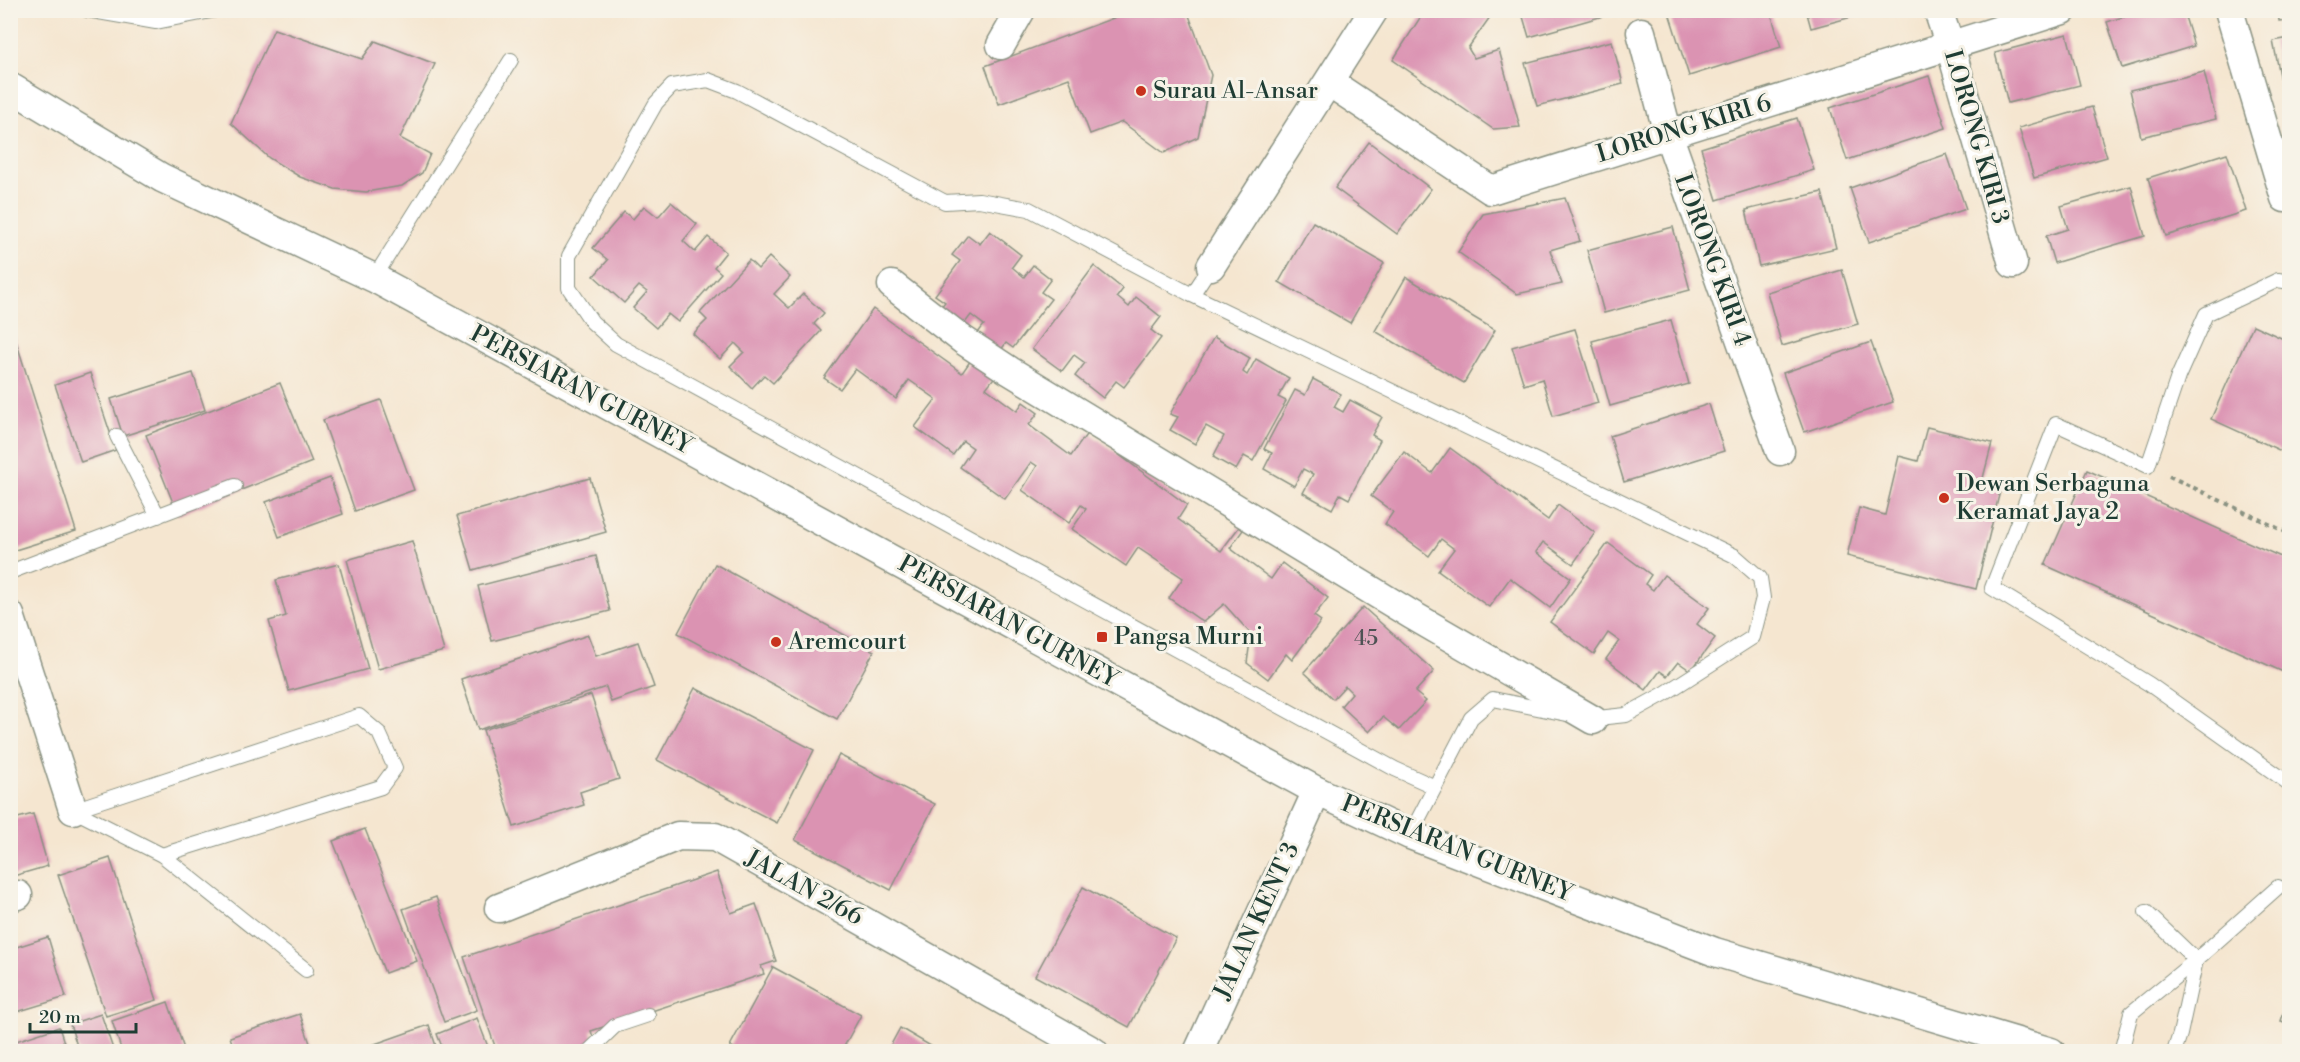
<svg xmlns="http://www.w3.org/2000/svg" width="2300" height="1062" viewBox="0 0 2300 1062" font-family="'Libre Bodoni',serif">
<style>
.building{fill:#db93b2}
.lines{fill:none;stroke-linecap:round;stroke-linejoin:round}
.lane-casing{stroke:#8a9282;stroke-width:16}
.street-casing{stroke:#8a9282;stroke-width:31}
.path{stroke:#8a9282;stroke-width:4;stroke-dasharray:4.5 4.5;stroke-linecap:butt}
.lane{stroke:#fff;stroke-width:14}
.street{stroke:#fff;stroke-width:28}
.poi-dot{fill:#c8321e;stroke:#f7f3e8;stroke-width:2}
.labels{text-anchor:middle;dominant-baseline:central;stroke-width:6;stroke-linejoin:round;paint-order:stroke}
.number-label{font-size:21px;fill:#4e5254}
.poi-label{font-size:24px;fill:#1f3d34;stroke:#f7f3e8;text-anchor:start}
.street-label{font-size:24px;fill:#1f3d34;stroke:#f7f3e8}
</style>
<rect width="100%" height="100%" fill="#f7f3e8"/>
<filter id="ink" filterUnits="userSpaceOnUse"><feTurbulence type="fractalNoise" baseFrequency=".0167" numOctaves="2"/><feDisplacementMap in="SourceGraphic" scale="12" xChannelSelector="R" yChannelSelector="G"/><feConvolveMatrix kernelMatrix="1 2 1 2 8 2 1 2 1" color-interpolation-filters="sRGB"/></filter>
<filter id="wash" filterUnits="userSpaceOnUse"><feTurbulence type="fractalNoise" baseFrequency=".008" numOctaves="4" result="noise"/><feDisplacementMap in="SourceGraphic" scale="24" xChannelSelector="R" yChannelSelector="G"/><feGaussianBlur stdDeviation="1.35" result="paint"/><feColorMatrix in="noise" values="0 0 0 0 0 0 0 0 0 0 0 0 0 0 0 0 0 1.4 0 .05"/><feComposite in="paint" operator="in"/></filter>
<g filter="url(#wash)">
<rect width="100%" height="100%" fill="#f5e6d0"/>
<g id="blocks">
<g class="building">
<polygon points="1135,10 1187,10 1211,75 1198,137 1164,153 1122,122 1090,134 1069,78 999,104 985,66"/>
<polygon points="1425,10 1495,10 1468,48 1474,58 1499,50 1520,127 1493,129 1393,60"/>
<polygon points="1521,10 1606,10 1607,15 1529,37"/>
<polygon points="1687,10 1770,10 1781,47 1689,76 1670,16"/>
<polygon points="1806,10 1874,10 1874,11 1811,28"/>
<polygon points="2145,10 2183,10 2194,46 2122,68 2107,22"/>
<polygon points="2278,10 2290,10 2290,20 2279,21"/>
<polygon points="274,29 362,59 375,41 435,64 400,138 430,154 422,173 402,186 366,192 335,189 300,177 269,158 231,123"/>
<polygon points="2067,34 2080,85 2008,103 1995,53"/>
<polygon points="2290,38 2290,89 2283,90 2273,41"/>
<polygon points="1612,41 1623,84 1537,106 1525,63"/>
<polygon points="2204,72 2216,119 2141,137 2130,90"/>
<polygon points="1929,76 1946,128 1847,160 1830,108"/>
<polygon points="2092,107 2107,157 2034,178 2019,128"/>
<polygon points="1797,118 1814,170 1717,200 1701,148"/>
<polygon points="1369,142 1431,189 1397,234 1335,188"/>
<polygon points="2227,153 2246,211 2166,236 2148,178"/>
<polygon points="1947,154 1966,209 1869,242 1850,188"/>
<polygon points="2131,186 2145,236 2054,263 2046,236 2068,229 2061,206"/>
<polygon points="1822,192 1836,248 1759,266 1746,210"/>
<polygon points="1565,198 1580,241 1550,250 1562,284 1517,294 1458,252 1483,214"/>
<polygon points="671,202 697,224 683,241 695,252 708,237 726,252 714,267 721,273 678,322 668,314 656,328 633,308 647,292 639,286 624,303 594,276 608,260 593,248 624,212 633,219 644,206 658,217"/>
<polygon points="1313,222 1384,263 1350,323 1279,282"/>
<polygon points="1673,227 1690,290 1604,313 1587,250"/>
<polygon points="990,231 1021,255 1012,267 1024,277 1033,265 1051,279 1041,292 1051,299 1013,348 1006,343 995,358 972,341 984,325 971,315 959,331 936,313 945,302 935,295 960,261 952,255 968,235 980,244"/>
<polygon points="769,257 790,277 774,294 789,308 803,294 824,313 814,324 821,331 773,383 764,375 752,388 730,366 744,352 735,343 720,359 693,334 707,320 700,313 749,260 758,269"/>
<polygon points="1094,266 1123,289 1117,297 1129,307 1136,297 1161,317 1151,330 1161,338 1124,387 1116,381 1103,398 1075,376 1085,363 1074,355 1062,371 1032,349"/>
<polygon points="1842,270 1858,324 1782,346 1767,292"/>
<polygon points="1406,277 1495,330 1464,383 1375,331"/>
<polygon points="873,309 962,373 973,357 997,374 986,388 1017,411 1023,402 1038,413 1029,425 1071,456 1088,432 1187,505 1178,519 1221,551 1239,527 1243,530 1230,548 1271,579 1282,563 1328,598 1314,616 1321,621 1292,660 1286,654 1268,679 1247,663 1251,634 1224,604 1203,622 1169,598 1183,578 1138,548 1126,566 1072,529 1086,509 1081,505 1069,523 1022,490 1037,466 1031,462 1005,499 960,467 973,448 963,441 953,455 915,427 936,399 909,380 896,399 855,369 840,389 824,378"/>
<polygon points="1671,320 1689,384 1610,406 1592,341"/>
<polygon points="11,325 76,531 12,551 10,547"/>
<polygon points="2253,325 2290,342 2290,455 2211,419"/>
<polygon points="1575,329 1598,403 1553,416 1542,379 1524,385 1512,347"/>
<polygon points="1214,337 1250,358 1243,372 1247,375 1256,359 1289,378 1278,397 1286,401 1253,461 1244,456 1236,470 1213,457 1224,436 1206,426 1195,444 1170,430 1178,417 1170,414"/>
<polygon points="1871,342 1893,402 1804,432 1783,373"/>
<polygon points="90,373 116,450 81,462 55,385"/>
<polygon points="193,373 205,410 123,436 111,399"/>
<polygon points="1313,379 1341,394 1334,407 1343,412 1350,400 1382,417 1372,435 1380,440 1349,499 1340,494 1332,509 1303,493 1313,474 1303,469 1294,486 1264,469 1272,453 1264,449 1295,390 1305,395"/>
<polygon points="280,383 312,462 178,515 146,435"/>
<polygon points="381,400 414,490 355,511 323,420"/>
<polygon points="1709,404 1724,451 1624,482 1610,436"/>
<polygon points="1927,427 1992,443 1982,482 2001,487 1976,589 1847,556 1859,508 1885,515 1899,456 1918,461"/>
<polygon points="1450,448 1548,520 1558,505 1595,533 1573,564 1543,542 1536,552 1571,578 1550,608 1510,578 1489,607 1438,570 1454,549 1441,539 1429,556 1385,524 1393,512 1371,496 1404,452 1432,473"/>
<polygon points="2087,470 2290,561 2290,675 2045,565"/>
<polygon points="330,478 343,514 279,537 266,502"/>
<polygon points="590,478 606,532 473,570 457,516"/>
<polygon points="412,541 444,651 378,669 347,560"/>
<polygon points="1608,543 1651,575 1645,584 1653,590 1664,575 1709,608 1697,624 1715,638 1691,671 1678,662 1667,676 1660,671 1646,690 1606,659 1619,641 1608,633 1594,654 1550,622"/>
<polygon points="596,556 610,611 492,641 478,586"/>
<polygon points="339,564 368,669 289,691 269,621 286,616 276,580"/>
<polygon points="715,564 874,651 837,719 678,633"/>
<polygon points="1363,607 1434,671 1415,692 1426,701 1399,730 1383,717 1369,732 1341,706 1352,693 1345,686 1333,699 1304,672"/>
<polygon points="588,635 596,656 638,642 654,687 611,702 606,687 478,730 461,679"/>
<polygon points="695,688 814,750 777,823 657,760"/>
<polygon points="591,695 619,779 580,792 584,805 514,827 483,730"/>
<polygon points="839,755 935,804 891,890 795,840"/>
<polygon points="33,814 48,866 10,877 10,820"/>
<polygon points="365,829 417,961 385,973 333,841"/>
<polygon points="110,858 157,1000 106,1016 58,875"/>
<polygon points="717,872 731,913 756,904 776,961 761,966 764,974 591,1031 595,1043 577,1049 578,1052 497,1052 464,957"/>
<polygon points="1083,887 1176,938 1129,1027 1035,976"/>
<polygon points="436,897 477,1010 444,1022 403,909"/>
<polygon points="48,937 66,997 10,1014 10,949"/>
<polygon points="773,967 861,1015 841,1052 741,1052 730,1046"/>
<polygon points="2290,992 2290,1024 2281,1021"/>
<polygon points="168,1002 185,1052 122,1052 112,1021"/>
<polygon points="101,1014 114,1052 79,1052 70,1024"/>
<polygon points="300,1014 313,1052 235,1052 230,1037"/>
<polygon points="477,1018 490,1052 444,1052 437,1034"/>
<polygon points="429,1025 438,1052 375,1052 372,1045"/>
<polygon points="59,1027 67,1052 10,1052 10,1043"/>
<polygon points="900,1028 941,1052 887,1052"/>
<polygon points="370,1047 371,1052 357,1052 357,1051"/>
</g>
</g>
</g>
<g filter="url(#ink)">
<use href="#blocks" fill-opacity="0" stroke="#8a9282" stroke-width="1.5"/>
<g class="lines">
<defs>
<g id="lane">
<polyline points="87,10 156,22 216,10"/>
<polyline points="374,278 511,60"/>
<polyline points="2290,282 2278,280 2206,314 2178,377 2148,466 2056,424 1992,588 2149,684 2290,784"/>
<polyline points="1192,295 1211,266"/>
<polyline points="117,436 158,516"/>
<polyline points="10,572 235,486"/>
<polyline points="1435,787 1395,769 616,344 592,322 569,288 569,256 656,103 672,86 708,80 737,91 945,202 979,200 1029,209 1192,295 1735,556 1760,578 1763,598 1753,637 1664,694 1626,715 1588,719"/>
<polyline points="73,810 359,716 379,733 395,768 381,787 162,855"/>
<polyline points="73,810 162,855 306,970"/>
<polyline points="1410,835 1471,718 1493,699 1567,714"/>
<polyline points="2146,912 2196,960"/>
<polyline points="588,1052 615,1026 648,1015"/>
<polyline points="2121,1052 2131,1013 2196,960 2278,887"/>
<polyline points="2174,1052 2180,1034 2196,960"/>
</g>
<g id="street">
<polyline points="1938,10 1950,46 2013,264"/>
<polyline points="2229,10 2285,198"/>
<polyline points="1641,32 1668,134 1780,451"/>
<polyline points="1001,45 1021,10"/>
<polyline points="1329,82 1491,190 2063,10"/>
<polyline points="10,87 162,178 374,278 1317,791 1410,835 1715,952 2051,1052"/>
<polyline points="1211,266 1374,10"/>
<polyline points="892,285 963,340 1010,371 1412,615 1593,720"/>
<polyline points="10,615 73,810"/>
<polyline points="10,897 18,895"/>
<polyline points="499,908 678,836 715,837 1094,1052"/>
<polyline points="1198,1052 1317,791"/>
</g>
</defs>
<use href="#lane" class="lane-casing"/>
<use href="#street" class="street-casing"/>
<polyline class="path" points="2169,476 2290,534"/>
<use href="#lane" class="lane"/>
<use href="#street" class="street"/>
</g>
</g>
<g class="poi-dot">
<circle cx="1141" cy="91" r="6"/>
<circle cx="1944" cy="498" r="6"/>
<rect x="1096" y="631" width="12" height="12" rx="3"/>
<circle cx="776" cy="642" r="6"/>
</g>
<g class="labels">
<g class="number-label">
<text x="1366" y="639">45</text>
</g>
<g class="poi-label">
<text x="1153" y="91">Surau Al-Ansar</text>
<text x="1956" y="484">Dewan Serbaguna<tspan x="1956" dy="28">Keramat Jaya 2</tspan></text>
<text x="1114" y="637">Pangsa Murni</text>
<text x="788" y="642">Aremcourt</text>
</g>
<g class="street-label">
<text transform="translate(1684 129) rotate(-17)">LORONG KIRI 6</text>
<text transform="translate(1976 137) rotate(74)">LORONG KIRI 3</text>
<text transform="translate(1712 260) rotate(70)">LORONG KIRI 4</text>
<text transform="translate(581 390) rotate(28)">PERSIARAN GURNEY</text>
<text transform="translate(1008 622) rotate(29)">PERSIARAN GURNEY</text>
<text transform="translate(1457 849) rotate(22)">PERSIARAN GURNEY</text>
<text transform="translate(804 888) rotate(29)">JALAN 2/66</text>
<text transform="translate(1257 921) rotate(-65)">JALAN KENT 3</text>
</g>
</g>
<rect width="2300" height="1062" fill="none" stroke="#f7f3e8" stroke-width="36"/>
<path d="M30 1023v9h106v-9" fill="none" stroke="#1f3d34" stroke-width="3"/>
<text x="39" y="1023" font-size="18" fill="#1f3d34" stroke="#f7f3e8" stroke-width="4.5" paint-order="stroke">20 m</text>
</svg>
